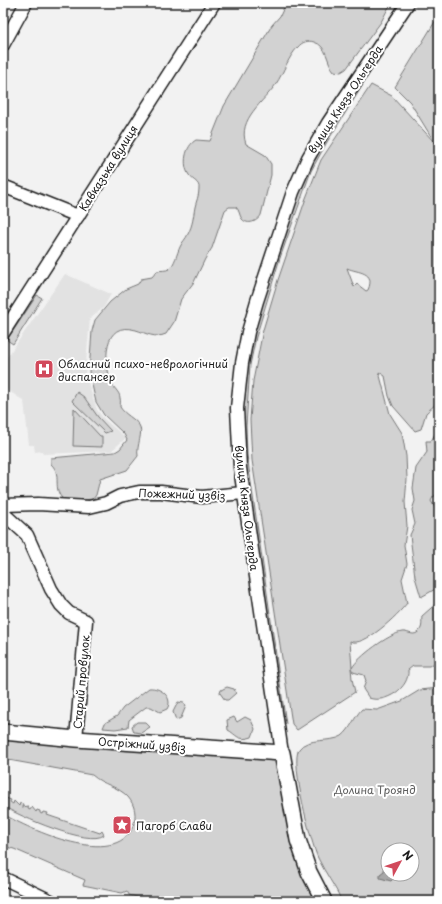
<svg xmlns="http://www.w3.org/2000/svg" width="442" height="904" viewBox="0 0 442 904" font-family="'Playpen Sans',sans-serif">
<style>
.built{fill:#e2e2e2}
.green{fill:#d2d2d2;stroke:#777;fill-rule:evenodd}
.water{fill:#a8a8a8;stroke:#707070}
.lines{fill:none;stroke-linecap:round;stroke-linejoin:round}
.minor-casing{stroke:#1c1c1c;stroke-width:15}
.tertiary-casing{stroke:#1c1c1c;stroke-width:18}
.minor{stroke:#fff;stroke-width:12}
.tertiary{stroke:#fff;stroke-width:15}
.labels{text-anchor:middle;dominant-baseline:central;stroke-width:4;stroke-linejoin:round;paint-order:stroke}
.street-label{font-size:11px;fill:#1c1c1c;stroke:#fff}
.poi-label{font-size:11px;fill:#1c1c1c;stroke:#fff;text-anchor:start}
.park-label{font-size:11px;fill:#5c5c5c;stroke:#fff}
</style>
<rect width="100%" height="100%" fill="#f2f2f2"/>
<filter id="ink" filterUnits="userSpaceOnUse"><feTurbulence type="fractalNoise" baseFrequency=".025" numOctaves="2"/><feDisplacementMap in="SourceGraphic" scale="8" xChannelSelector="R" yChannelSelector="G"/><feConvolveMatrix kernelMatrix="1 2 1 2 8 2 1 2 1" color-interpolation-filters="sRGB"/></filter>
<g filter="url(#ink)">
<polygon class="built" points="65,274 111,294 104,307 90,319 85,374 97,410 104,419 126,438 111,451 43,454 42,451 35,452 34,445 29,445 24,401 3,387 3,363"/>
<g class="green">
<path d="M 286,3 L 391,3 L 381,22 L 346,69 L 341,72 L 334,71 C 326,62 328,46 314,42 C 308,40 302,42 298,47 C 288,57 284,72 276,84 C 264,102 237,119 246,144 L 265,155 L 271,164 L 271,175 L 261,215 C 258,221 248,226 242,219 C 239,215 240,211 236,207 L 229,207 L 225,210 L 212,248 L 205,259 L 194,282 L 181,299 L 174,322 L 166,334 C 155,339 146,333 136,330 C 102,320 104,362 111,382 C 113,388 120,392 120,398 C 121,402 120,404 120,407 C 125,415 134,418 139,425 C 144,432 136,446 138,456 L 127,470 L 100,479 L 96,495 L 93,499 L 73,501 L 64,500 C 51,489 63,475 51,464 L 51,458 L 115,452 L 120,449 L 127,440 L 124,434 L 104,415 L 96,402 L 89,372 L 92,331 L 95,320 L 110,302 L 126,289 L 138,284 L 141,279 L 152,277 L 157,271 C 161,270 166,271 169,269 C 175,264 177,253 180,247 C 182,242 186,239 188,234 C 193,224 193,218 195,207 C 196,202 199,196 199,189 C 200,182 193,181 189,175 C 182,165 185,146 196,140 L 210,141 L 224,106 L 272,25 L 280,16 Z"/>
<path d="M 439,15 L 439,401 L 426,413 L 421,429 L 415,431 L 393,406 L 389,396 L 385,376 L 379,372 L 390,414 L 402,433 L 406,456 L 407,479 L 405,502 L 407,526 L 404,545 L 407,564 L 402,579 L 407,603 C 399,614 363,649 350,641 L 352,668 C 358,657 389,634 402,632 C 407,631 412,636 417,633 C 424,628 421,622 422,616 L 439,601 L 439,661 L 429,666 L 413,666 L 408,670 C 410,688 385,704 369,698 L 363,689 L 366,681 L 364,675 L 353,672 L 351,668 L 352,679 L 355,692 L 297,730 L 292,724 L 252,460 L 250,420 L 253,381 L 263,330 L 278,280 L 306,198 L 321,160 L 371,85 L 392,96 L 435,143 L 410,102 L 395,87 ZM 347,268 C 358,273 376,271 368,290 L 366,291 L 357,284 L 354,287 Z"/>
<polygon points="363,85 327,142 311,171 280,258 256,337 250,365 246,426 247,455 286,724 282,720 246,483 242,409 247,360 256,320 301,185 321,142 357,88"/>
<polygon points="37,295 42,298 13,344 7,340"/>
<polygon points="77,392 84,397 98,417 111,431 105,433 72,401"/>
<polygon points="74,408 100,436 102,436 102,447 73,446"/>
<polygon points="439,433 439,493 433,497 431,501 439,515 439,587 421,597 415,577 410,535 415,524 412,510 415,501 413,488 416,468 427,452 426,441 431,441 435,434"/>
<polygon points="227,687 234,689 236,693 228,700 225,700 220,693 221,690"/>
<path d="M 149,688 C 161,687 174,698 167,709 L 160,712 L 151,707 L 146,707 L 129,720 L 128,727 L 115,729 L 103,728 L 105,723 L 117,716 L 123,708 Z"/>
<path d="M 439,688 L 439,901 L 342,901 C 335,886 325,873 318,858 C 311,843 290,762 299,749 C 307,737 331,743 342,736 C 351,729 354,717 362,709 L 377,710 L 402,701 L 420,690 ZM 388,850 L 412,850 L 412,874 L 388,874 Z"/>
<polygon points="178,702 184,703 186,706 181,718 176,720 173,712"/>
<path d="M 234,717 L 237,722 L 245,717 L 251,720 L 255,729 L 252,737 C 238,742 236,734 228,730 L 227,720 Z"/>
<polygon points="137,722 145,722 150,727 141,733 134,732 132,726"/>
<path d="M 3,736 L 278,758 L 315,899 L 310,901 L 144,901 L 145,899 L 129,895 L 127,891 L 122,893 L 83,885 L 85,880 L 14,849 L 3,846 L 3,814 C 29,829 116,870 133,826 C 137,816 135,805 128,797 C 118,786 103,785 92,775 L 3,759 Z"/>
<path d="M 3,797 L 11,800 L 10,802 L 13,804 L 14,801 L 19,806 L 20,803 L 23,804 L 22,807 L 29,806 L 28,809 L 30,810 L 32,807 L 36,812 L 37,810 L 40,811 L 40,813 L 42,814 L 43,812 L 48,813 L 47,815 L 100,833 L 102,831 L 104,835 C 89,847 19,816 3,806 Z"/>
</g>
<polygon class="water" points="386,862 388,863 388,874 398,874 391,881 380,878 380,874 384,871 384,865"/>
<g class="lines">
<defs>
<g id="minor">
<polyline points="3,45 26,3"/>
<polyline points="3,186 78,216"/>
<polyline points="3,333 214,3"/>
<polyline points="3,505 38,504 89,507 106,503 120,496 139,492 161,492 202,497 243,493"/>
<polyline points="3,513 27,535 51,589 61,605 69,613 86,621 76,739"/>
<polyline points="282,753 240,468 237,408 242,363 248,332 257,301 293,192 308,158 328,123 408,3"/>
<polyline points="3,878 51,901"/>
</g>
<polyline id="tertiary" points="3,732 76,739 282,753 298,840 309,872 324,901"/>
</defs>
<use href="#minor" class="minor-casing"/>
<use href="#tertiary" class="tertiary-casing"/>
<use href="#minor" class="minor"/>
<use href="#tertiary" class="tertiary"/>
</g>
</g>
<defs>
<symbol id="hospital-square" viewBox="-11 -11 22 22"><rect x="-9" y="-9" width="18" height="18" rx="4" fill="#d1495b" stroke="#fff"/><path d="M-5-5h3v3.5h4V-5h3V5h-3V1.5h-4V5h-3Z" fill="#fff"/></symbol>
<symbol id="sight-square" viewBox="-11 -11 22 22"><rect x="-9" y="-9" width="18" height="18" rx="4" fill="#d1495b" stroke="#fff"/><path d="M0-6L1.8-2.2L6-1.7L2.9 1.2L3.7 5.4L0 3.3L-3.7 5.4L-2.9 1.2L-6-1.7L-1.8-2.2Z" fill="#fff"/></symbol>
</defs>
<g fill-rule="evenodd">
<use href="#hospital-square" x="33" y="358" width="22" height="22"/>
<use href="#sight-square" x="111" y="814" width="22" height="22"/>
</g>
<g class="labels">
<g class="street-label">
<text transform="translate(345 99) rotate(-57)">вулиця Князя Ольгерда</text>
<text transform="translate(108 168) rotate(-58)">Кавказька вулиця</text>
<text transform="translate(182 494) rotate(2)">Пожежний узвіз</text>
<text transform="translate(247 508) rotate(83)">вулиця Князя Ольгерда</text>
<text transform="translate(81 682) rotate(-85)">Старий провулок</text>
<text transform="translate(142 744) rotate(4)">Остріжний узвіз</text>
</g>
<g class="poi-label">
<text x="58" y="363">Обласний психо-неврологічний<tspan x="58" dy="13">диспансер</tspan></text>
<text x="136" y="825">Пагорб Слави</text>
</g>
<g class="park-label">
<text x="375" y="789">Долина Троянд</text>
</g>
</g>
<rect width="442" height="904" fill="none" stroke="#fff" stroke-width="16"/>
<rect x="8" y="8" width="426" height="888" fill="none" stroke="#1c1c1c" stroke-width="1.5" filter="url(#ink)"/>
<g transform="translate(400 862) rotate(50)"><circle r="19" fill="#ffffff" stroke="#a4a4a4"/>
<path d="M0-3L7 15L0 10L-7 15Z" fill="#d1495b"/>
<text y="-6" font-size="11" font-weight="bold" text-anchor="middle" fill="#1c1c1c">N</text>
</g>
</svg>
